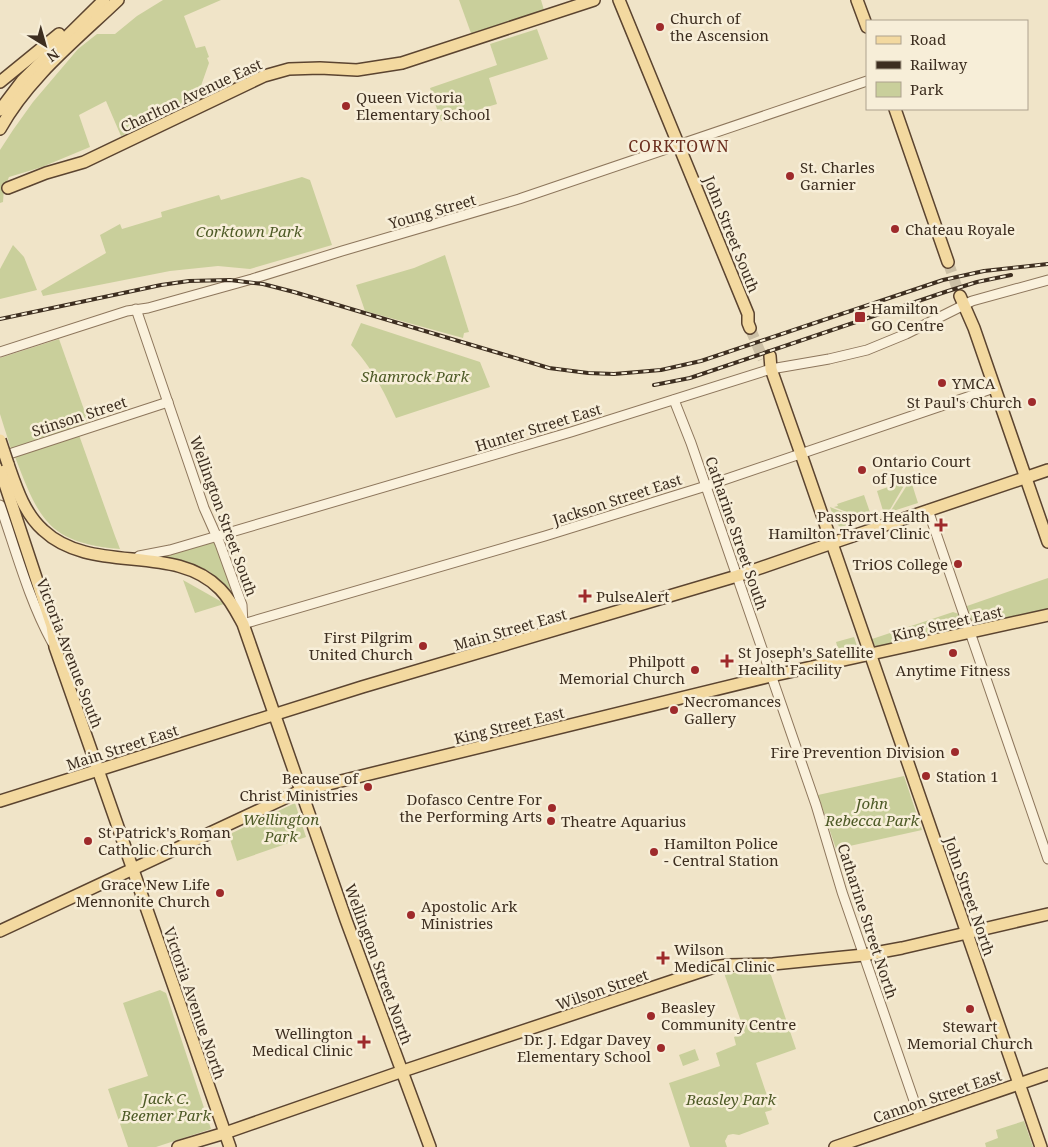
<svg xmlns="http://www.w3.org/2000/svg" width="1048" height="1147" viewBox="0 0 1048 1147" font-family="'Noto Serif',serif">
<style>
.green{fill:#c9cf9b}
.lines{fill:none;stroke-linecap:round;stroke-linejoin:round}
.major-tunnel{stroke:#ccc0a6;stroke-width:11;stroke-dasharray:11 5.5;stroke-linecap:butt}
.minor-casing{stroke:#8d765c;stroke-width:11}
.major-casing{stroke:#5b4430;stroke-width:14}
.minor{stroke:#faf1dc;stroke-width:9}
.major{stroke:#f3d9a0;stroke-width:11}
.rail-casing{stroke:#3d2e20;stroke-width:4}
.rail{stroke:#f7eed8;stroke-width:2;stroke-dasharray:5.5;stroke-linecap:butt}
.major-bridge-casing{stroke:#5b4430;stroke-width:14;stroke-linecap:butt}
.major-bridge{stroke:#f3d9a0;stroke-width:11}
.poi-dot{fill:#9e2a2b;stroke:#f7eed8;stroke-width:2}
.labels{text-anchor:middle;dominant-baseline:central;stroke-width:5;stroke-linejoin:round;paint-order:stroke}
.poi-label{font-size:15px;fill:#3d2e20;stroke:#f7eed8;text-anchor:start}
.street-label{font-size:15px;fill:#3d2e20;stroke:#f7eed8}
.park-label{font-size:15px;font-style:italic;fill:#4d5a26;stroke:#f7eed8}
.neighbourhood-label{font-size:16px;letter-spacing:1px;fill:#6b2e1e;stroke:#f7eed8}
</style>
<rect width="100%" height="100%" fill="#f0e4c8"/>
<g class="green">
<polygon points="163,0 221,0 184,16 196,48 205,46 209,57 207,58 209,63 196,100 154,122 121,136 106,101 79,115 90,147 42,167 9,177 4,189 3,202 0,203 0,150 13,130 33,102 78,49 97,34 115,34 137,16"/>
<polygon points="459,0 541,0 544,10 472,36"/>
<polygon points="537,29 548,59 489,78 497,104 441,121 430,88 497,65 490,44"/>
<polygon points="302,177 310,180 332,245 250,269 218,266 170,271 43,296 41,291 106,253 100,235 120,224 122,229 162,217 161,212 219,195 221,200"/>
<polygon points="13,245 24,257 37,290 0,299 0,269"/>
<polygon points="445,255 469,332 464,333 463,338 365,311 356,285 414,268"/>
<path d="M 361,323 L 480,362 L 490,387 L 396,418 C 383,389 372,368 351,345 Z"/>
<polygon points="59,339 87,418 86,423 11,449 0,414 0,358"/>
<path d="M 79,435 L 115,536 L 120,549 C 48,543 39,519 15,457 Z"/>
<polygon points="911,481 918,503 890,512 909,482"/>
<polygon points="902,482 903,484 906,482 888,513 884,514 877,491"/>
<polygon points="864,495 872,518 867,520 834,507 838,506 837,504"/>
<polygon points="830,507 865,521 840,527 835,522"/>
<polygon points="212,541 216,543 232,589 231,590 210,572 200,567 164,557 165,555"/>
<polygon points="1048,578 1048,609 975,625 972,624 966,608 967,606"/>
<polygon points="183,580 222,602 224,604 195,613"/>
<polygon points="953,612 959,614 964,628 879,647 875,646 872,639"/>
<polygon points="854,637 859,652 840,656 836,642"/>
<polygon points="904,776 922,830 836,849 818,795"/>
<polygon points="295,803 306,837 237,861 229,836 230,834"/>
<polygon points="766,972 771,975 796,1049 756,1063 772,1110 765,1112 769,1124 739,1135 733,1134 728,1135 725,1141 727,1147 690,1147 669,1083 720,1066 716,1053 736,1045 734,1037 745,1033 724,973"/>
<polygon points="160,990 166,993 211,1129 156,1147 128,1147 108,1089 148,1076 123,1003"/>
<polygon points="695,1049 699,1060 683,1066 679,1055"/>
<polygon points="1024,1121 1033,1147 986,1147 985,1143 998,1138 996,1130"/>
</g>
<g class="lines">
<g class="major-tunnel">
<polyline points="948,262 960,296"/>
<polyline points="750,328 763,359"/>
</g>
<defs>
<g id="minor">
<polyline points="136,309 204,508 220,544 242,605 243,624 545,536 706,486 994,388"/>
<polyline points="0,352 127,311 148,308 252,279 342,251 519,199 867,81"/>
<polyline points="674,400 691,443 816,805 842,892 920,1118"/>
<polyline points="0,457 168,402"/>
<path d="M 0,505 C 16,551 29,600 52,642"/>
<polyline points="928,510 1048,859"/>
<polyline points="139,556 170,550 571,432 771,369 829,359 867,350 906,334 972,301 1048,280"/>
</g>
<g id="major">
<polyline points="619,0 748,314 748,323 750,328"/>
<polyline points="857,0 867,27"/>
<polyline points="0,82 59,34"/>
<polyline points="895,109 948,262"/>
<polyline points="0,110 22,81 104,0"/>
<path d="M 0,129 C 28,78 76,40 118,0"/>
<polyline points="8,188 46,173 84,162 264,76 289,69 320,68 357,70 402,63 594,0"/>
<polyline points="960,296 974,328 1048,542"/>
<polyline points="770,356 771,369 801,454 1041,1147"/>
<path d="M 8,464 C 16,487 24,513 43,530 C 92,576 174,542 220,589 C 230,599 236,611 243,624 L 346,920 L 430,1147"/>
<polyline points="0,469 52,626 55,647 230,1147"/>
<polyline points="0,801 362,687 737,576 841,540 1048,470"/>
<polyline points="0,931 300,791 771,676 1048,615"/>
<polyline points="178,1147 225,1133 403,1071 714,967 728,965 773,964 864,955 902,948 1048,914"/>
<polyline points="835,1147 1048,1074"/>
</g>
</defs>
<use href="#minor" class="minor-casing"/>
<use href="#major" class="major-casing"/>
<use href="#minor" class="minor"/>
<use href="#major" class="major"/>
<defs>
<g id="rail">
<polyline points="0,319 161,285 189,281 230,280 263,284 294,292 549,368 588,373 614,374 661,370 701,361 943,280 984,271 1048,264"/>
<polyline points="654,385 690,378 948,291 977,282 1011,275"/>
</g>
</defs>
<use href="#rail" class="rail-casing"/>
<use href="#rail" class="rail"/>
<defs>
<polyline id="major-bridge" points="0,440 8,464"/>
</defs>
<use href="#major-bridge" class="major-bridge-casing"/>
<use href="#major-bridge" class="major-bridge"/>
</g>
<g class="poi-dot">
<circle cx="660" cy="27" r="5"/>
<circle cx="346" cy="106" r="5"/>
<circle cx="790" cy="176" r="5"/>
<circle cx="895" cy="229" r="5"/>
<rect x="854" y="311" width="12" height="12" rx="2.5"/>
<circle cx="942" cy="383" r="5"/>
<circle cx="1032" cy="402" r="5"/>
<circle cx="862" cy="470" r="5"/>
<path d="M938.5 517.5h5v5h5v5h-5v5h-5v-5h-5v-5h5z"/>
<circle cx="958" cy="564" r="5"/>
<path d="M582.5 588.5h5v5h5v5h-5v5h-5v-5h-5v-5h5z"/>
<circle cx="423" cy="646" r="5"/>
<circle cx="953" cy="653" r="5"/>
<path d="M724.5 653.5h5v5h5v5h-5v5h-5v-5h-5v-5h5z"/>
<circle cx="695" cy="670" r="5"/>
<circle cx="674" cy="710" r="5"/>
<circle cx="955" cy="752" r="5"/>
<circle cx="926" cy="776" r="5"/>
<circle cx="368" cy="787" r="5"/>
<circle cx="552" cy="808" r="5"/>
<circle cx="551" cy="821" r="5"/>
<circle cx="88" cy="841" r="5"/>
<circle cx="654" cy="852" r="5"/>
<circle cx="220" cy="893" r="5"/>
<circle cx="411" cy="915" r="5"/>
<path d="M660.5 950.5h5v5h5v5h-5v5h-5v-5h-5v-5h5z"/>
<circle cx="970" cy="1009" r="5"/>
<circle cx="651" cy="1016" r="5"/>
<path d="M361.5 1034.5h5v5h5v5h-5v5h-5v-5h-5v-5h5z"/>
<circle cx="661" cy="1048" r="5"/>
</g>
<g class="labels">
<g class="poi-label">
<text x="670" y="18">Church of<tspan x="670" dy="17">the Ascension</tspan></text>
<text x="356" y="97">Queen Victoria<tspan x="356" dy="17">Elementary School</tspan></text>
<text x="800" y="167">St. Charles<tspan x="800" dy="17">Garnier</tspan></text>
<text x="905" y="229">Chateau Royale</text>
<text x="871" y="308">Hamilton<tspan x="871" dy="17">GO Centre</tspan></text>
<text x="952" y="383">YMCA</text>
<text x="1022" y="402" text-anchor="end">St Paul's Church</text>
<text x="872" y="461">Ontario Court<tspan x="872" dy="17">of Justice</tspan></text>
<text x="930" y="516" text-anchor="end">Passport Health<tspan x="930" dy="17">Hamilton Travel Clinic</tspan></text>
<text x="948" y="564" text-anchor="end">TriOS College</text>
<text x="596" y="596">PulseAlert</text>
<text x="413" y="637" text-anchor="end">First Pilgrim<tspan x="413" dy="17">United Church</tspan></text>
<text x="738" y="652">St Joseph's Satellite<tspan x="738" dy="17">Health Facility</tspan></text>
<text x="685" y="661" text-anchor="end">Philpott<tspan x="685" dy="17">Memorial Church</tspan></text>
<text x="953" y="670" text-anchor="middle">Anytime Fitness</text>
<text x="684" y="701">Necromances<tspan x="684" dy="17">Gallery</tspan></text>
<text x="945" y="752" text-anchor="end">Fire Prevention Division</text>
<text x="936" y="776">Station 1</text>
<text x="358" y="778" text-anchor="end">Because of<tspan x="358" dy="17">Christ Ministries</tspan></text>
<text x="542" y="799" text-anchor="end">Dofasco Centre For<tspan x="542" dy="17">the Performing Arts</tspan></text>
<text x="561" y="821">Theatre Aquarius</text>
<text x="98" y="832">St Patrick's Roman<tspan x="98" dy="17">Catholic Church</tspan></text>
<text x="664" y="843">Hamilton Police<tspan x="664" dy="17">- Central Station</tspan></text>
<text x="210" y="884" text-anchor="end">Grace New Life<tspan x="210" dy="17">Mennonite Church</tspan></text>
<text x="421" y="906">Apostolic Ark<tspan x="421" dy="17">Ministries</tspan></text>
<text x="674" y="949">Wilson<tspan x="674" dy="17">Medical Clinic</tspan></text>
<text x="661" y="1007">Beasley<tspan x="661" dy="17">Community Centre</tspan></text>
<text x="970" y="1026" text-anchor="middle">Stewart<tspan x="970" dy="17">Memorial Church</tspan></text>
<text x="353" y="1033" text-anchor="end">Wellington<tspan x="353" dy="17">Medical Clinic</tspan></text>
<text x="651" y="1039" text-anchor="end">Dr. J. Edgar Davey<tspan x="651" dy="17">Elementary School</tspan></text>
</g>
<g class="street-label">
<text transform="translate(191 95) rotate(-25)">Charlton Avenue East</text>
<text transform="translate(432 211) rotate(-16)">Young Street</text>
<text transform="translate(732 234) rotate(68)">John Street South</text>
<text transform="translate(79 416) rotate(-18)">Stinson Street</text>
<text transform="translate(538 427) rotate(-17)">Hunter Street East</text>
<text transform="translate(617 499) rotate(-18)">Jackson Street East</text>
<text transform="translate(224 516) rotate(70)">Wellington Street South</text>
<text transform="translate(737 533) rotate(71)">Catharine Street South</text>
<text transform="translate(947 623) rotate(-13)">King Street East</text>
<text transform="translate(510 629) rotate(-16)">Main Street East</text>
<text transform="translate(70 653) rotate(69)">Victoria Avenue South</text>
<text transform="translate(509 725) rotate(-14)">King Street East</text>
<text transform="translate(122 747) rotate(-18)">Main Street East</text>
<text transform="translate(970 896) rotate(71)">John Street North</text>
<text transform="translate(868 921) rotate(72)">Catharine Street North</text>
<text transform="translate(379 964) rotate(70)">Wellington Street North</text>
<text transform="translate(602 989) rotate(-19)">Wilson Street</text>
<text transform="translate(195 1003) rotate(71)">Victoria Avenue North</text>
<text transform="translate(937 1096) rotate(-19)">Cannon Street East</text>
</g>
<g class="park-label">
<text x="249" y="231">Corktown Park</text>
<text x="415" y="376">Shamrock Park</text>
<text x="872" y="803">John<tspan x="872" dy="17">Rebecca Park</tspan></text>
<text x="281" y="819">Wellington<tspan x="281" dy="17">Park</tspan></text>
<text x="166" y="1098">Jack C.<tspan x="166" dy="17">Beemer Park</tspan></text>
<text x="731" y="1099">Beasley Park</text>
</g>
<g class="neighbourhood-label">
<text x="679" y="146">CORKTOWN</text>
</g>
</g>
<rect x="866" y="20" width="162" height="90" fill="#f7eed8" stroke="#ada18e"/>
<rect x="876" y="36" width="25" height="8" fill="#f3d9a0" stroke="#ada18e"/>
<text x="910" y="45" font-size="15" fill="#3d2e20">Road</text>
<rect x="876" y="61" width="25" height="8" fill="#3d2e20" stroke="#ada18e"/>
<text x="910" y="70" font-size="15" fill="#3d2e20">Railway</text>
<rect x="876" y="82" width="25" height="15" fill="#c9cf9b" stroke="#ada18e"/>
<text x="910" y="95" font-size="15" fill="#3d2e20">Park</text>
<g transform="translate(45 45) rotate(143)" stroke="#f7eed8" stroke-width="4" paint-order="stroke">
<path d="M0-4L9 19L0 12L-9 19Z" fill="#3d2e20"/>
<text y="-8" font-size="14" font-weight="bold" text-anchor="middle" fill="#3d2e20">N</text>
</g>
</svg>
